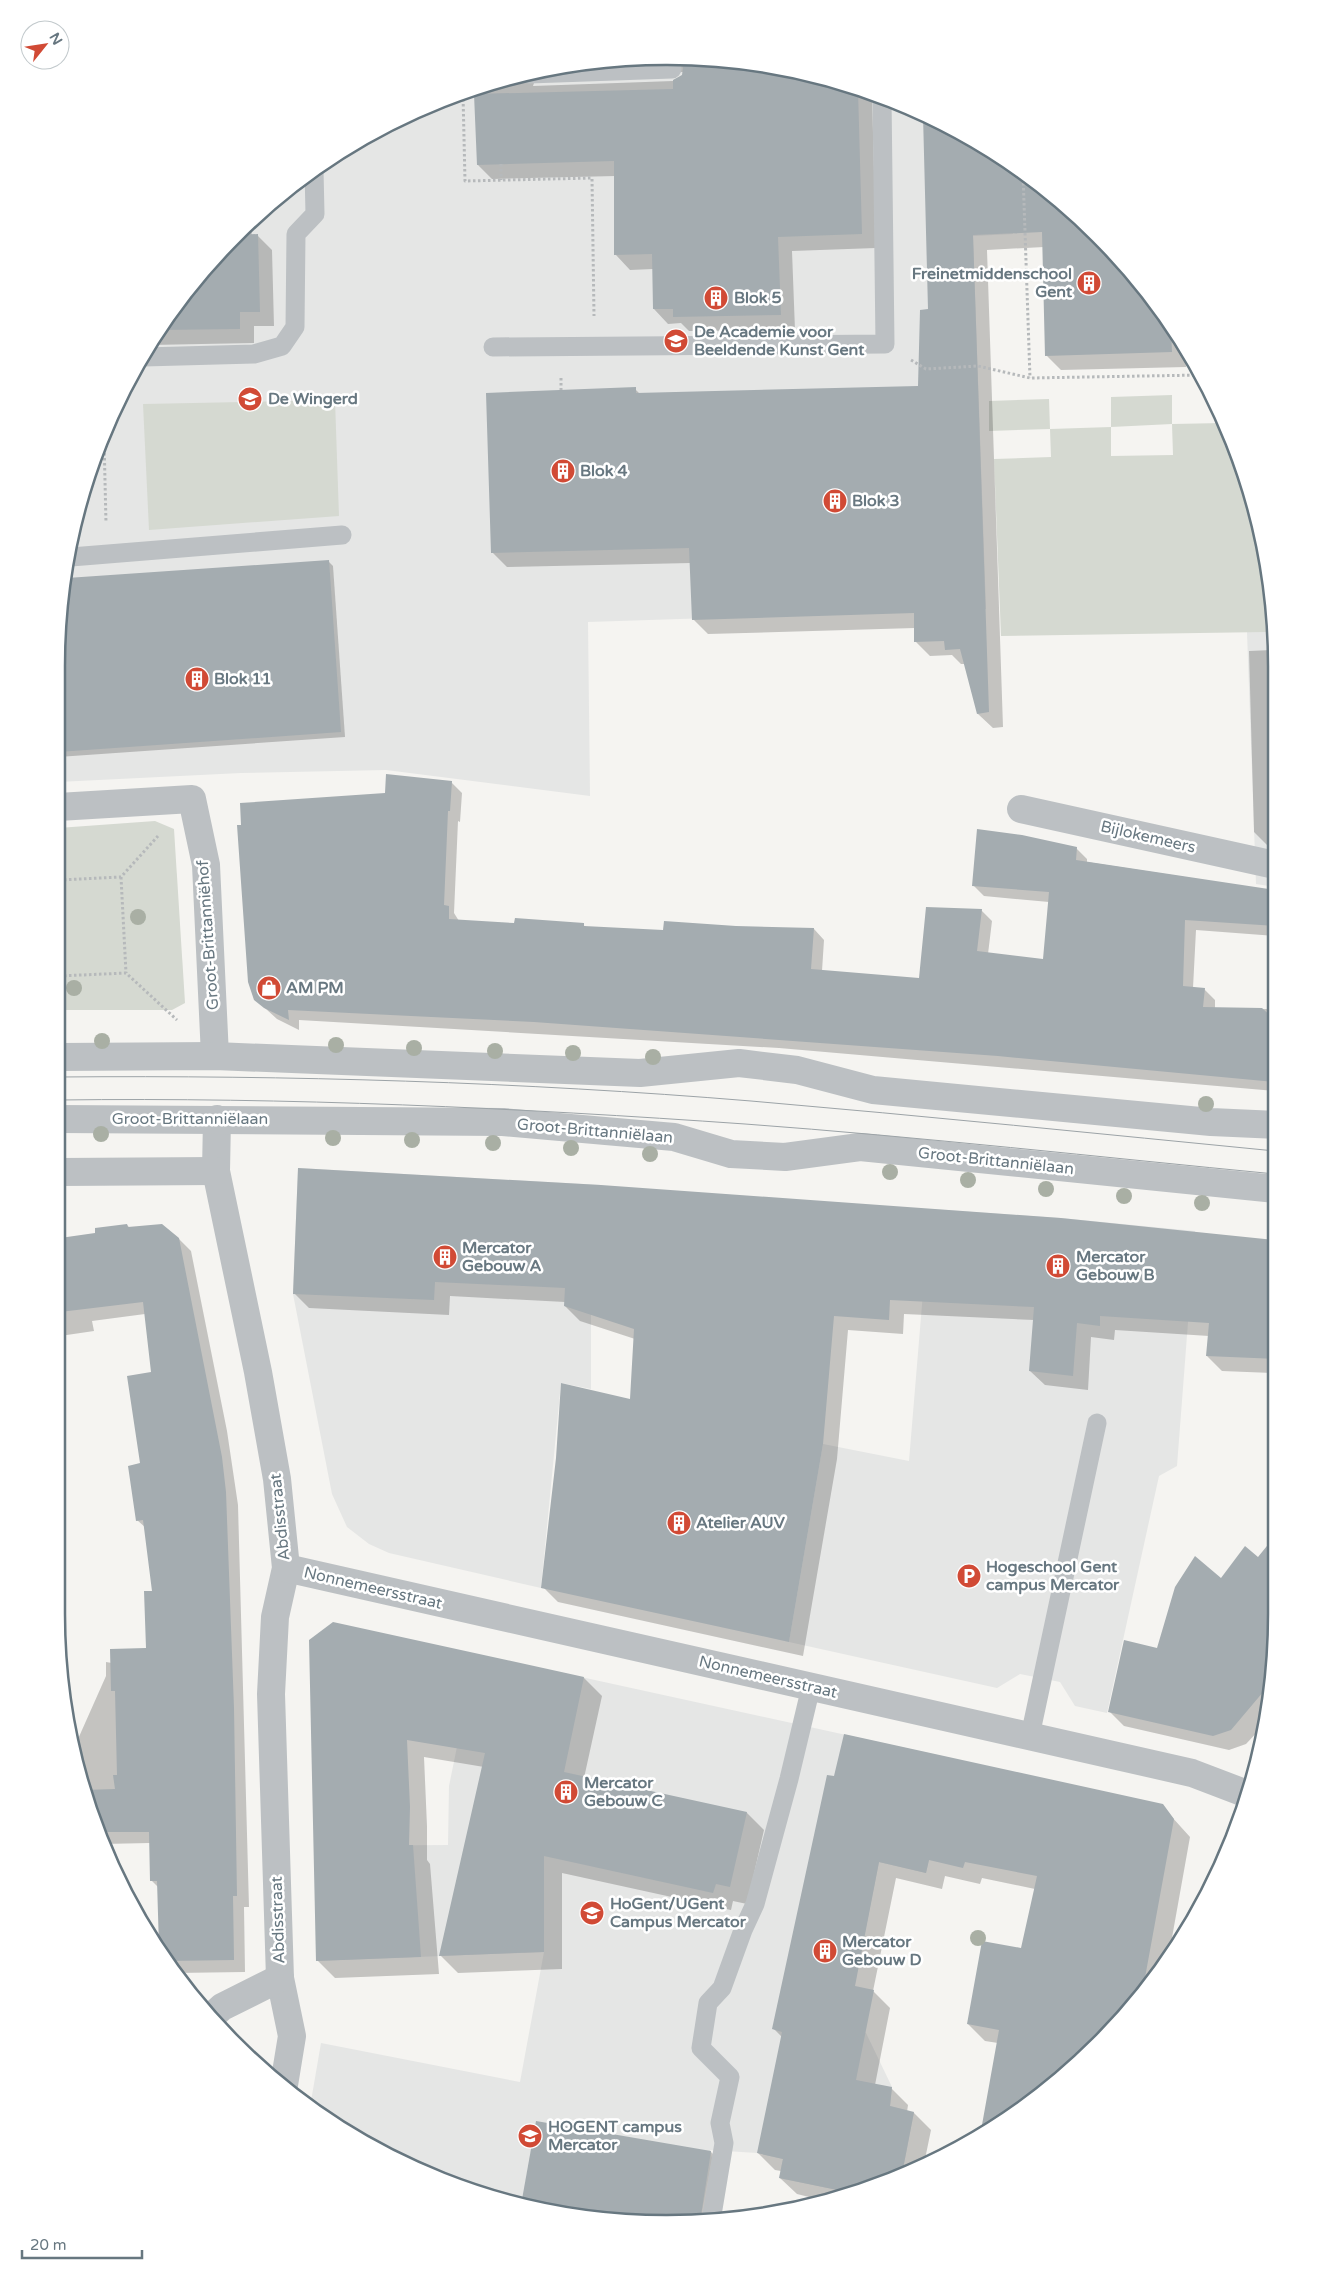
<svg xmlns="http://www.w3.org/2000/svg" width="1333" height="2280" viewBox="0 0 1333 2280" font-family="'Varela Round',sans-serif">
<style>
.built{fill:#e5e6e5}
.green{fill:#d5d9d1;fill-rule:evenodd}
.shadow{fill:#0003;fill-rule:evenodd}
.building{fill:#a4acb0}
.lines{fill:none;stroke-linecap:round;stroke-linejoin:round}
.path{stroke:#b6b9bb;stroke-width:3;stroke-dasharray:2.5 2.5;stroke-linecap:butt}
.service{stroke:#bcc0c3;stroke-width:19}
.minor{stroke:#bcc0c3;stroke-width:28}
.tertiary{stroke:#bcc0c3;stroke-width:28}
.tram{stroke:#9ca3a7;stroke-width:1}
.tree{fill:#a9afa4}
.labels{text-anchor:middle;dominant-baseline:central;stroke-width:5;stroke-linejoin:round;paint-order:stroke}
.poi-label{font-size:16px;font-weight:bold;fill:#677780;stroke:#fff;text-anchor:start}
.street-label{font-size:16px;fill:#677780;stroke:#fff}
.rim{fill:none;stroke:#677780;stroke-width:2.5}
</style>
<rect width="100%" height="100%" fill="#f5f4f1"/>
<g class="built">
<polygon points="666,56 785,68 900,103 1009,162 1013,234 973,236 986,609 588,622 590,796 386,770 241,773 58,782 58,626 89,470 159,328 235,235 327,159 433,103 547,68"/>
<polygon points="1241,464 1275,626 1275,887 1256,884"/>
<polygon points="298,1168 601,1185 591,1315 591,1389 561,1383 541,1588 389,1553 369,1544 347,1527 332,1494 293,1294"/>
<polygon points="930,1209 1061,1218 1195,1231 1177,1466 1159,1476 1107,1713 1075,1706 1060,1682 1020,1674 997,1688 789,1642 823,1444 909,1461"/>
<polygon points="476,1654 951,1758 926,1873 879,1862 846,2028 866,2033 892,2087 890,2106 914,2112 902,2174 873,2177 870,2188 852,2193 779,2178 783,2159 757,2153 710,2150 712,2158 700,2222 587,2219 508,2203 397,2161 327,2121 310,2107 321,2043 520,2082 544,1952 316,1961 315,1846 448,1845 449,1786"/>
</g>
<g class="green">
<path d="M 1172,395 L 1172,424 L 1223,423 L 1235,454 L 1244,471 L 1264,568 L 1266,632 L 1001,636 L 994,459 L 1051,457 L 1050,429 L 989,431 L 989,401 L 1049,399 L 1050,429 L 1111,427 L 1111,397 ZM 1172,424 L 1173,455 L 1111,456 L 1111,427 Z"/>
<polygon points="335,400 339,516 149,530 143,404"/>
<polygon points="155,821 174,829 185,1003 172,1010 59,1010 58,828"/>
</g>
<g class="shadow">
<path d="M 666,56 L 785,68 L 872,94 L 876,248 L 792,251 L 795,330 L 689,331 L 681,323 L 668,324 L 654,309 L 653,269 L 630,270 L 616,255 L 616,176 L 492,179 L 478,165 L 475,90 L 547,68 ZM 683,72 L 683,75 L 673,81 L 533,86 L 534,83 L 544,77 Z"/>
<polygon points="924,115 1005,159 1098,235 1185,349 1186,367 1061,370 1047,356 1044,247 987,250 1003,727 993,728 978,714 965,664 961,664 952,655 930,656 916,642 915,628 708,634 693,619 691,563 507,567 492,552 635,389 641,395 919,387 930,310"/>
<polygon points="250,223 252,236 258,236 272,250 274,326 254,326 254,343 150,345 159,328 235,235"/>
<polygon points="328,561 333,566 345,737 58,757 58,626 67,579"/>
<polygon points="1275,650 1275,848 1270,848 1254,832 1249,651"/>
<polygon points="451,782 462,793 460,822 458,821 454,913 459,921 516,924 583,925 586,927 664,932 736,928 814,929 824,940 822,971 920,980 981,910 992,921 988,954 1044,961 1049,902 984,896 973,885 1076,848 1087,859 1087,862 1275,891 1275,936 1196,930 1193,988 1204,989 1215,1000 1215,1009 1275,1009 1275,1091 779,1048 299,1020 299,1030 277,1019 255,999 386,795"/>
<polygon points="1061,1219 1275,1242 1275,1373 1222,1371 1207,1356 1209,1336 1115,1330 1114,1340 1091,1337 1088,1390 1045,1385 1030,1371 1034,1320 904,1314 903,1334 848,1330 837,1459 803,1656 558,1602 543,1587 557,1458 631,1400 635,1339 580,1321 565,1306 565,1302 450,1296 449,1315 309,1308 294,1293"/>
<polygon points="127,1225 130,1228 179,1239 191,1251 227,1431 238,1505 249,1907 244,1907 245,1972 175,1973 160,1949 159,1888 151,1880 150,1843 103,1844 89,1809 74,1748 106,1676 106,1662 112,1663 147,1649 153,1592 146,1528 137,1520 153,1373 145,1314 92,1321 94,1331 60,1336 60,1239 97,1234"/>
<polygon points="1275,1538 1275,1654 1261,1728 1246,1744 1229,1750 1124,1726 1109,1711 1158,1649 1222,1580 1258,1559"/>
<polygon points="311,1640 584,1678 602,1696 584,1778 747,1813 764,1830 747,1904 733,1901 731,1910 562,1873 562,1969 458,1973 441,1956 484,1767 424,1757 427,1826 427,1860 430,1864 439,1974 335,1978 317,1960"/>
<polygon points="828,1776 1162,1806 1190,1837 1168,1960 1125,2016 1038,2097 982,2135 998,2043 985,2041 968,2024 1022,1950 1035,1889 982,1878 980,1884 945,1876 942,1889 896,1878 873,1991 890,2008 875,2085 891,2088 908,2105 907,2112 914,2113 931,2130 924,2164 863,2191 821,2200 797,2194 780,2178 781,2171 775,2170 758,2153 783,2038 774,2029"/>
<polygon points="537,2123 711,2152 728,2169 706,2222 587,2219 522,2206"/>
</g>
<g class="building">
<polygon points="672,57 785,68 858,90 862,234 778,237 781,315 673,317 673,309 653,309 652,254 614,255 614,161 477,165 474,94 673,89 673,80 682,75 683,68 681,63"/>
<polygon points="923,115 1005,159 1098,235 1171,330 1172,352 1045,356 1042,232 973,235 989,712 977,714 960,649 945,650 944,641 914,642 914,613 692,620 689,548 491,553 486,393 636,387 636,393 918,386 920,310 928,309"/>
<polygon points="258,234 260,312 240,312 240,329 158,330 235,235"/>
<polygon points="329,560 341,732 58,752 58,626 67,578"/>
<polygon points="386,774 452,781 450,811 448,811 444,905 449,906 449,919 514,923 515,918 584,923 584,926 663,930 664,921 736,926 814,928 811,969 919,978 926,907 982,909 977,951 1043,959 1049,892 972,886 977,829 1022,835 1077,847 1076,860 1275,890 1275,926 1185,920 1183,986 1205,988 1203,1007 1262,1008 1275,1020 1275,1082 998,1056 534,1022 288,1010 289,1020 264,1008 254,1000 248,982 237,825 241,825 240,803 385,793"/>
<polygon points="298,1168 601,1185 1061,1218 1275,1240 1275,1359 1206,1356 1209,1323 1100,1316 1100,1326 1077,1323 1073,1376 1029,1371 1034,1307 890,1300 889,1320 834,1316 823,1444 789,1642 541,1588 556,1458 561,1383 630,1399 634,1329 564,1306 565,1288 435,1282 434,1300 293,1294"/>
<polygon points="127,1224 128,1227 162,1224 179,1238 222,1457 226,1492 234,1708 237,1896 233,1896 234,1960 168,1961 159,1947 157,1881 150,1881 149,1832 98,1832 89,1809 84,1790 115,1789 113,1775 117,1775 115,1691 111,1691 110,1649 146,1648 144,1591 152,1591 143,1520 136,1521 128,1466 140,1463 127,1376 151,1372 143,1302 60,1312 60,1238 95,1233 95,1228"/>
<polygon points="1275,1536 1275,1654 1269,1685 1231,1730 1213,1736 1108,1712 1124,1640 1157,1648 1175,1587 1195,1556 1221,1578 1245,1546 1258,1557"/>
<polygon points="333,1622 584,1677 564,1772 747,1812 730,1887 716,1884 713,1893 544,1856 544,1952 439,1956 485,1753 407,1740 410,1807 409,1845 413,1845 421,1957 316,1961 309,1640"/>
<polygon points="844,1734 1163,1804 1174,1819 1142,1994 1125,2016 1038,2097 980,2136 999,2030 967,2024 982,1941 1021,1948 1037,1876 965,1862 963,1868 929,1860 926,1873 879,1862 855,1986 874,1990 856,2080 892,2087 890,2106 914,2112 902,2174 863,2191 852,2193 779,2178 783,2159 757,2153 782,2032 772,2029 827,1775 834,1776"/>
<polygon points="536,2121 711,2151 700,2222 587,2219 521,2205"/>
</g>
<g class="lines">
<g class="path">
<polyline points="463,94 465,181 592,178 594,316"/>
<polyline points="501,164 501,180"/>
<polyline points="1023,173 1030,378"/>
<polyline points="911,360 926,369 978,366 1030,378 1201,375"/>
<polyline points="561,378 561,390"/>
<polyline points="104,438 106,523"/>
<polyline points="121,877 126,973"/>
<polyline points="59,880 121,877 158,836"/>
<polyline points="59,976 126,973 177,1020"/>
</g>
<g class="service">
<polyline points="529,74 672,69"/>
<polyline points="493,347 885,344 882,97"/>
<polyline points="144,357 254,354 282,346 295,327 296,234 315,214 314,170"/>
<polyline points="71,557 342,535"/>
<polyline points="1030,1736 1097,1423"/>
<polyline points="711,2221 724,2143 720,2123 730,2077 701,2048 708,2003 722,1988 743,1930 755,1904 789,1779 811,1687"/>
</g>
<g class="minor">
<polyline points="58,807 192,799 206,865 215,1056"/>
<polyline points="1021,809 1275,865"/>
<polyline points="217,1119 216,1171 258,1372 277,1479 286,1568 275,1617 271,1694 280,1978 292,2036 284,2085"/>
<polyline points="60,1172 216,1171"/>
<polyline points="286,1568 1192,1773 1247,1794"/>
<polyline points="211,2017 222,2007 280,1978"/>
</g>
<g class="tertiary">
<polyline points="59,1057 215,1056 640,1073 739,1063 797,1070 873,1090 1211,1122 1275,1125"/>
<polyline points="59,1119 503,1122 674,1137 731,1154 785,1157 860,1147 1275,1189"/>
</g>
<g class="tram">
<path d="M 59,1077 C 290,1075 521,1082 751,1101 C 926,1116 1101,1134 1275,1151"/>
<path d="M 59,1100 C 288,1097 517,1108 745,1124 C 922,1137 1099,1157 1275,1174"/>
</g>
</g>
<g class="tree">
<circle cx="138" cy="917" r="8"/>
<circle cx="74" cy="988" r="8"/>
<circle cx="102" cy="1041" r="8"/>
<circle cx="336" cy="1045" r="8"/>
<circle cx="414" cy="1048" r="8"/>
<circle cx="495" cy="1051" r="8"/>
<circle cx="573" cy="1053" r="8"/>
<circle cx="653" cy="1057" r="8"/>
<circle cx="1206" cy="1104" r="8"/>
<circle cx="101" cy="1134" r="8"/>
<circle cx="333" cy="1138" r="8"/>
<circle cx="412" cy="1140" r="8"/>
<circle cx="493" cy="1143" r="8"/>
<circle cx="571" cy="1148" r="8"/>
<circle cx="650" cy="1154" r="8"/>
<circle cx="890" cy="1172" r="8"/>
<circle cx="968" cy="1180" r="8"/>
<circle cx="1046" cy="1189" r="8"/>
<circle cx="1124" cy="1196" r="8"/>
<circle cx="1202" cy="1203" r="8"/>
<circle cx="978" cy="1938" r="8"/>
</g>
<defs>
<symbol id="building-disc" viewBox="-11 -11 22 22"><circle r="9.5" fill="#d14a35" stroke="#fff"/><path d="M-4-6H4V6H1V3H-1V6H-4ZM-2.5-4.3h1.7v1.8h-1.7ZM.8-4.3h1.7v1.8H.8ZM-2.5-1h1.7V.8h-1.7ZM.8-1h1.7V.8H.8Z" fill="#fff"/></symbol>
<symbol id="university-disc" viewBox="-11 -11 22 22"><circle r="9.5" fill="#d14a35" stroke="#fff"/><path d="M0-5L7-2L0 1L-7-2ZM-4 1L0 2.5L4 1V4Q0 6-4 4Z" fill="#fff"/></symbol>
<symbol id="school-disc" viewBox="-11 -11 22 22"><circle r="9.5" fill="#d14a35" stroke="#fff"/><path d="M0-5L7-2L0 1L-7-2ZM-4 1L0 2.5L4 1V4Q0 6-4 4Z" fill="#fff"/></symbol>
<symbol id="shop-disc" viewBox="-11 -11 22 22"><circle r="9.5" fill="#d14a35" stroke="#fff"/><path d="M-5-2.5h2.3a2.7 3.5 0 0 1 5.4 0H5L5.5 6h-11ZM-1.5-2.5h3a1.5 2.3 0 0 0-3 0Z" fill="#fff"/></symbol>
<symbol id="parking-disc" viewBox="-11 -11 22 22"><circle r="9.5" fill="#d14a35" stroke="#fff"/><path d="M-3.5-5.5H1a3.5 3.5 0 0 1 0 7H-1V5.5H-3.5ZM-1-3.4V-.6H.8a1.4 1.4 0 0 0 0-2.8Z" fill="#fff"/></symbol>
</defs>
<g fill-rule="evenodd">
<use href="#building-disc" x="1075" y="269" width="28" height="28"/>
<use href="#building-disc" x="702" y="284" width="28" height="28"/>
<use href="#university-disc" x="662" y="327" width="28" height="28"/>
<use href="#school-disc" x="236" y="385" width="28" height="28"/>
<use href="#building-disc" x="549" y="457" width="28" height="28"/>
<use href="#building-disc" x="821" y="487" width="28" height="28"/>
<use href="#building-disc" x="183" y="665" width="28" height="28"/>
<use href="#shop-disc" x="255" y="974" width="28" height="28"/>
<use href="#building-disc" x="431" y="1243" width="28" height="28"/>
<use href="#building-disc" x="1044" y="1252" width="28" height="28"/>
<use href="#building-disc" x="665" y="1509" width="28" height="28"/>
<use href="#parking-disc" x="955" y="1562" width="28" height="28"/>
<use href="#building-disc" x="552" y="1778" width="28" height="28"/>
<use href="#university-disc" x="578" y="1899" width="28" height="28"/>
<use href="#building-disc" x="811" y="1937" width="28" height="28"/>
<use href="#university-disc" x="516" y="2122" width="28" height="28"/>
</g>
<g class="labels">
<g class="poi-label">
<text x="1072" y="274" text-anchor="end">Freinetmiddenschool<tspan x="1072" dy="18">Gent</tspan></text>
<text x="734" y="298">Blok 5</text>
<text x="694" y="332">De Academie voor<tspan x="694" dy="18">Beeldende Kunst Gent</tspan></text>
<text x="268" y="399">De Wingerd</text>
<text x="580" y="471">Blok 4</text>
<text x="852" y="501">Blok 3</text>
<text x="214" y="679">Blok 11</text>
<text x="286" y="988">AM PM</text>
<text x="462" y="1248">Mercator<tspan x="462" dy="18">Gebouw A</tspan></text>
<text x="1076" y="1257">Mercator<tspan x="1076" dy="18">Gebouw B</tspan></text>
<text x="696" y="1523">Atelier AUV</text>
<text x="986" y="1567">Hogeschool Gent<tspan x="986" dy="18">campus Mercator</tspan></text>
<text x="584" y="1783">Mercator<tspan x="584" dy="18">Gebouw C</tspan></text>
<text x="610" y="1904">HoGent/UGent<tspan x="610" dy="18">Campus Mercator</tspan></text>
<text x="842" y="1942">Mercator<tspan x="842" dy="18">Gebouw D</tspan></text>
<text x="548" y="2127">HOGENT campus<tspan x="548" dy="18">Mercator</tspan></text>
</g>
<g class="street-label">
<text transform="translate(1148 837) rotate(13)">Bijlokemeers</text>
<text transform="translate(208 935) rotate(-94)">Groot-Brittanniëhof</text>
<text x="190" y="1119">Groot-Brittanniëlaan</text>
<text transform="translate(595 1131) rotate(5)">Groot-Brittanniëlaan</text>
<text transform="translate(996 1161) rotate(6)">Groot-Brittanniëlaan</text>
<text transform="translate(280 1517) rotate(-96)">Abdisstraat</text>
<text transform="translate(373 1588) rotate(13)">Nonnemeersstraat</text>
<text transform="translate(768 1677) rotate(13)">Nonnemeersstraat</text>
<text transform="translate(278 1920) rotate(-92)">Abdisstraat</text>
</g>
</g>
<path d="M0 0H1333V2280H0ZM666 65H667A601 601 0 0 1 1268 666V1614A601 601 0 0 1 667 2215H666A601 601 0 0 1 65 1614V666A601 601 0 0 1 666 65Z" fill="#fff" fill-rule="evenodd"/>
<path class="rim" d="M666 65H667A601 601 0 0 1 1268 666V1614A601 601 0 0 1 667 2215H666A601 601 0 0 1 65 1614V666A601 601 0 0 1 666 65Z"/>
<g transform="translate(45 45) rotate(60)"><circle r="24" fill="#ffffff" stroke="#c2c9cc"/>
<path d="M0-4L9 19L0 12L-9 19Z" fill="#d14a35"/>
<text y="-8" font-size="14" font-weight="bold" text-anchor="middle" fill="#677780">N</text>
</g>
<path d="M22 2250v8h120v-8" fill="none" stroke="#677780" stroke-width="2.5"/>
<text x="30" y="2250" font-size="15" fill="#677780" stroke="#ffffff" stroke-width="4" paint-order="stroke">20 m</text>
</svg>
